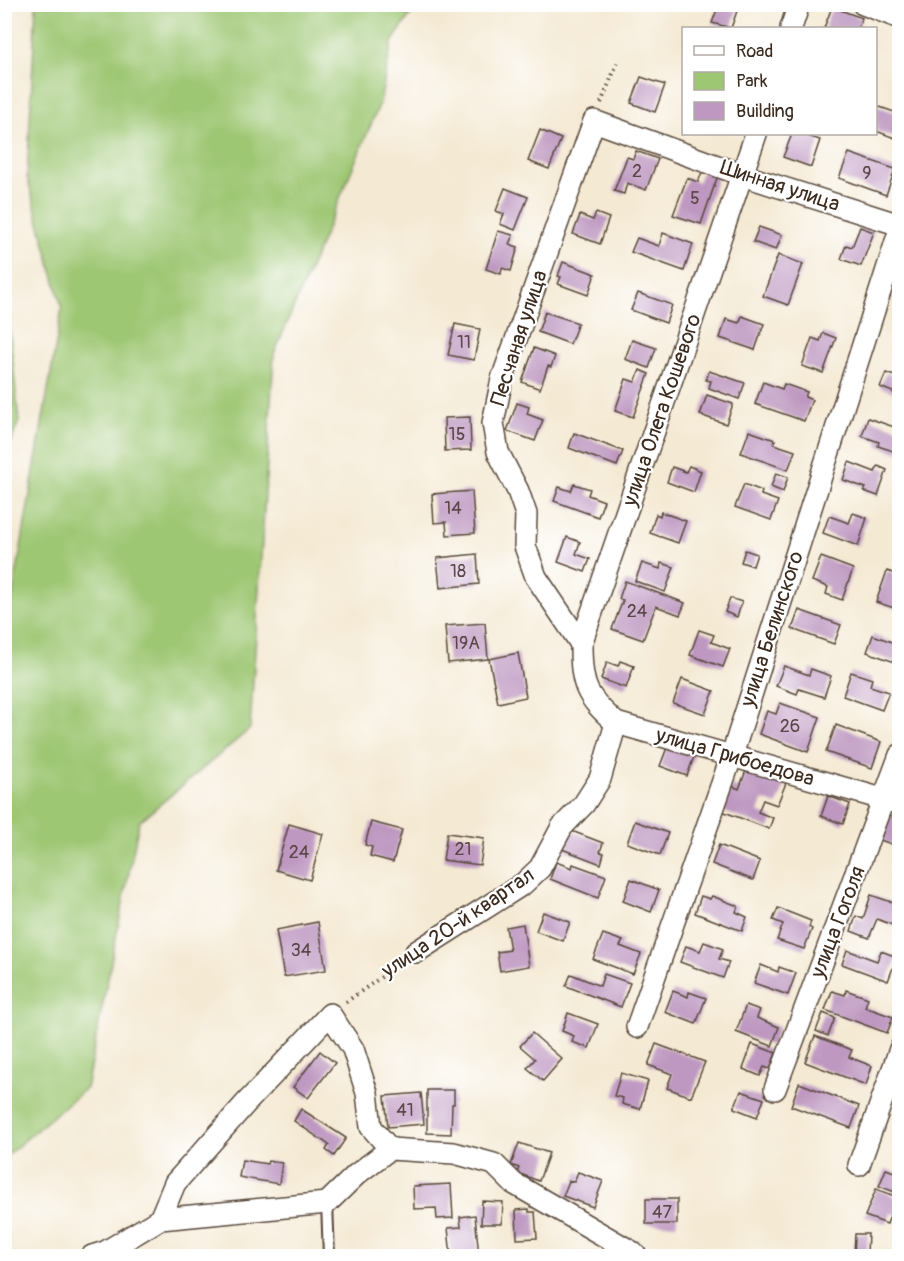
<svg xmlns="http://www.w3.org/2000/svg" width="904" height="1261" viewBox="0 0 904 1261" font-family="Pangolin,sans-serif">
<style>
.green{fill:#9ec773;stroke:#6c7848;stroke-width:1.5}
.building{fill:#be98c1}
.lines{fill:none;stroke-linecap:round;stroke-linejoin:round}
.lane-casing{stroke:#574739;stroke-width:14}
.street-casing{stroke:#574739;stroke-width:24}
.path{stroke:#574739;stroke-width:4;stroke-dasharray:1.5 4.5;stroke-linecap:butt}
.lane{stroke:#fff;stroke-width:10}
.street{stroke:#fff;stroke-width:21}
.labels{text-anchor:middle;dominant-baseline:central;stroke-width:4.5;stroke-linejoin:round;paint-order:stroke}
.number-label{font-size:18px;fill:#5c4647}
.street-label{font-size:21px;fill:#3b2a1e;stroke:#fff}
</style>
<rect width="100%" height="100%" fill="#fff"/>
<filter id="ink" filterUnits="userSpaceOnUse"><feTurbulence type="fractalNoise" baseFrequency=".0167" numOctaves="2"/><feDisplacementMap in="SourceGraphic" scale="12" xChannelSelector="R" yChannelSelector="G"/><feConvolveMatrix kernelMatrix="1 2 1 2 8 2 1 2 1" color-interpolation-filters="sRGB"/></filter>
<filter id="wash" filterUnits="userSpaceOnUse"><feTurbulence type="fractalNoise" baseFrequency=".008" numOctaves="4" result="noise"/><feDisplacementMap in="SourceGraphic" scale="24" xChannelSelector="R" yChannelSelector="G"/><feGaussianBlur stdDeviation="1.35" result="paint"/><feColorMatrix in="noise" values="0 0 0 0 0 0 0 0 0 0 0 0 0 0 0 0 0 1.4 0 .05"/><feComposite in="paint" operator="in"/></filter>
<g filter="url(#wash)">
<rect width="100%" height="100%" fill="#f4e9d3"/>
<g class="green">
<polygon points="36,5 417,5 392,42 380,103 274,354 250,729 139,822 86,1088 5,1157 5,640 62,308 27,177"/>
<polygon points="5,287 19,421 5,458 4,458"/>
</g>
<g id="blocks">
<g class="building">
<polygon points="719,4 737,11 731,28 712,23"/>
<polygon points="832,7 862,18 858,28 824,28"/>
<polygon points="641,77 665,85 655,112 631,103"/>
<polygon points="877,106 900,114 900,140 876,131"/>
<polygon points="540,130 561,139 549,169 528,161"/>
<polygon points="792,134 801,134 820,140 811,167 783,157"/>
<polygon points="636,151 658,159 646,190 627,183 624,194 614,191 627,157 633,159"/>
<polygon points="849,153 895,169 886,195 839,178"/>
<polygon points="703,170 718,175 701,224 673,215 687,178 698,182"/>
<polygon points="505,188 528,197 515,230 500,224 504,214 496,211"/>
<polygon points="596,213 609,218 600,244 573,234 580,215 593,220"/>
<polygon points="759,227 782,235 776,250 753,242"/>
<polygon points="860,227 874,232 861,266 841,259 846,245 852,247"/>
<polygon points="498,231 513,235 509,244 518,247 511,271 502,268 501,274 486,269"/>
<polygon points="663,233 693,244 684,271 631,252 637,238 659,246"/>
<polygon points="778,255 803,264 788,305 763,296"/>
<polygon points="563,262 595,274 588,295 558,284 561,277 558,276"/>
<polygon points="638,293 672,305 666,323 631,310"/>
<polygon points="545,312 578,323 570,344 538,332"/>
<polygon points="742,316 764,324 755,350 720,338 726,319 739,323"/>
<polygon points="455,324 480,329 474,360 448,355"/>
<polygon points="823,333 836,338 823,373 802,366 812,338 820,341"/>
<polygon points="632,340 656,348 649,368 625,359"/>
<polygon points="534,348 555,356 551,367 548,366 540,389 522,382"/>
<polygon points="640,370 649,374 633,417 615,411 626,379 635,382"/>
<polygon points="709,371 745,383 739,399 709,388 711,381 706,380"/>
<polygon points="886,373 900,378 900,395 880,387"/>
<polygon points="763,382 782,389 784,384 807,392 805,397 812,400 804,421 755,404"/>
<polygon points="707,395 733,404 726,424 700,415"/>
<polygon points="517,403 529,407 527,414 543,420 535,441 507,431"/>
<polygon points="470,417 471,450 445,451 444,418"/>
<polygon points="868,418 900,429 899,453 878,446 879,442 862,436"/>
<polygon points="749,431 775,440 774,444 795,451 788,470 741,453"/>
<polygon points="574,433 623,451 617,466 569,448"/>
<polygon points="849,462 875,472 878,466 887,470 878,496 864,491 866,488 843,480"/>
<polygon points="689,466 701,471 694,492 667,482 672,467 686,472"/>
<polygon points="776,473 788,477 783,492 771,487"/>
<polygon points="574,484 590,489 588,495 604,501 598,517 554,501 559,487 571,491"/>
<polygon points="744,484 762,491 761,495 778,501 771,520 735,507"/>
<polygon points="472,491 475,533 447,535 446,522 434,523 432,494"/>
<polygon points="661,512 686,521 678,543 650,533 656,514 660,516"/>
<polygon points="853,513 867,518 858,546 823,533 829,516 849,523"/>
<polygon points="567,537 580,542 576,554 590,559 585,572 558,562"/>
<polygon points="745,550 757,554 753,566 741,562"/>
<polygon points="477,554 479,584 440,588 437,558"/>
<polygon points="821,557 853,569 842,600 826,594 828,587 812,581"/>
<polygon points="642,563 660,569 661,563 674,567 665,592 635,581"/>
<polygon points="887,571 900,575 900,610 876,602"/>
<polygon points="625,581 685,603 680,615 656,606 643,640 612,629 623,600 619,599"/>
<polygon points="730,598 742,602 737,617 725,612"/>
<polygon points="799,610 841,625 834,644 792,629"/>
<polygon points="485,623 488,659 448,663 445,626"/>
<polygon points="699,630 714,635 711,642 730,649 723,667 690,655"/>
<polygon points="873,635 900,645 900,664 867,652"/>
<polygon points="518,653 526,697 498,703 489,659"/>
<polygon points="620,661 634,666 626,688 601,679 607,662 618,666"/>
<polygon points="784,666 809,675 811,669 831,676 824,697 799,689 797,694 776,686"/>
<polygon points="851,672 872,679 870,686 889,692 882,710 843,696"/>
<polygon points="682,679 714,691 705,714 673,703"/>
<polygon points="780,703 820,717 808,752 759,734 767,711 776,714"/>
<polygon points="836,725 881,742 872,768 826,752"/>
<polygon points="668,745 695,754 687,776 660,766"/>
<polygon points="747,768 786,783 777,805 763,800 758,812 773,818 769,829 722,811 732,786 739,789"/>
<polygon points="828,796 850,804 843,824 821,816"/>
<polygon points="889,816 900,819 900,847 880,840"/>
<polygon points="635,821 668,833 660,855 627,843"/>
<polygon points="371,822 402,830 393,862 370,856 372,847 365,845"/>
<polygon points="289,824 323,834 310,880 276,870"/>
<polygon points="569,830 603,843 600,852 604,853 601,864 562,849"/>
<polygon points="447,833 484,838 480,865 443,860"/>
<polygon points="719,845 760,861 753,880 712,864"/>
<polygon points="556,862 572,868 573,864 606,876 598,898 550,879"/>
<polygon points="631,879 659,890 651,912 623,901"/>
<polygon points="871,895 900,905 900,928 877,919 869,938 851,931 856,916 863,919"/>
<polygon points="701,896 710,899 712,896 738,906 736,912 747,917 742,931 695,913"/>
<polygon points="778,908 811,921 809,927 812,929 804,949 777,940 783,924 773,920"/>
<polygon points="543,912 570,922 563,941 536,931"/>
<polygon points="318,922 326,970 284,977 276,930"/>
<polygon points="523,924 529,966 500,971 497,952 510,950 506,927"/>
<polygon points="603,934 623,941 620,946 641,954 633,974 593,959"/>
<polygon points="704,942 723,949 719,959 729,962 723,978 680,962 686,946 700,951"/>
<polygon points="847,950 877,961 881,951 897,957 888,981 842,964"/>
<polygon points="761,965 778,972 779,967 796,973 788,995 754,983"/>
<polygon points="571,974 600,986 604,974 630,983 621,1007 566,986"/>
<polygon points="846,990 868,998 865,1007 893,1017 887,1033 825,1010 832,991 845,995"/>
<polygon points="673,991 688,997 689,992 706,998 696,1024 665,1012"/>
<polygon points="746,1005 760,1010 757,1018 779,1027 772,1046 736,1032"/>
<polygon points="568,1013 598,1024 589,1048 572,1042 574,1036 562,1031"/>
<polygon points="823,1013 835,1018 828,1036 816,1031"/>
<polygon points="532,1033 562,1059 543,1081 527,1068 535,1059 520,1046"/>
<polygon points="815,1036 852,1050 849,1057 872,1066 866,1085 805,1062"/>
<polygon points="656,1044 705,1062 691,1097 667,1088 672,1074 648,1065"/>
<polygon points="752,1044 776,1053 770,1069 764,1067 760,1076 743,1069"/>
<polygon points="320,1051 335,1063 308,1098 293,1087"/>
<polygon points="621,1073 648,1081 640,1109 622,1104 623,1098 614,1096"/>
<polygon points="799,1083 859,1106 851,1128 791,1106"/>
<polygon points="427,1090 454,1090 454,1104 452,1104 451,1134 427,1133"/>
<polygon points="741,1091 764,1099 757,1117 734,1108"/>
<polygon points="421,1093 424,1124 388,1127 385,1096"/>
<polygon points="301,1109 346,1138 334,1156 326,1150 329,1145 294,1121"/>
<polygon points="519,1143 549,1153 539,1181 517,1173 519,1168 511,1165"/>
<polygon points="242,1160 267,1164 268,1161 282,1163 279,1184 239,1177"/>
<polygon points="886,1169 900,1174 900,1194 879,1186"/>
<polygon points="578,1172 603,1181 593,1207 563,1196 569,1181 574,1182"/>
<polygon points="451,1184 453,1218 437,1219 436,1208 414,1209 413,1186"/>
<polygon points="876,1189 900,1198 900,1216 891,1213 887,1224 865,1216"/>
<rect x="646" y="1199" width="31" height="25"/>
<polygon points="482,1201 503,1202 502,1224 481,1224"/>
<polygon points="529,1209 529,1212 535,1212 537,1238 517,1239 516,1210"/>
<polygon points="475,1215 479,1256 451,1256 448,1228 461,1227 460,1217"/>
<polygon points="855,1234 868,1234 867,1253 878,1254 878,1256 854,1256"/>
<polygon points="505,1250 505,1254 516,1253 517,1256 485,1256 485,1253"/>
</g>
</g>
</g>
<g filter="url(#ink)">
<use href="#blocks" fill-opacity="0" stroke="#574739" stroke-width="1.5"/>
<g class="lines">
<defs>
<polyline id="lane" points="327,1203 329,1256"/>
<g id="street">
<polyline points="863,4 900,18"/>
<polyline points="791,28 799,4"/>
<path d="M 756,134 L 581,644 C 581,685 585,696 616,723 L 900,804"/>
<polyline points="581,644 536,577 525,546 526,514 518,491 498,452 493,423 502,379 594,121 742,175 900,225"/>
<polyline points="416,952 523,884 540,868 562,827 584,804 600,779 616,723"/>
<polyline points="637,1027 732,755 900,229"/>
<polyline points="775,1089 900,755"/>
<polyline points="859,1165 900,1049"/>
<polyline points="160,1219 175,1183 246,1103 330,1014 353,1049 367,1093 371,1127 390,1149"/>
<polyline points="92,1256 105,1252 160,1219 327,1203 357,1174 390,1149 454,1153 494,1164 513,1183 632,1252 636,1256"/>
</g>
</defs>
<use href="#lane" class="lane-casing"/>
<use href="#street" class="street-casing"/>
<g class="path">
<polyline points="601,103 619,59"/>
<polyline points="346,1002 401,963"/>
</g>
<use href="#lane" class="lane"/>
<use href="#street" class="street"/>
</g>
</g>
<g class="labels">
<g class="number-label">
<text x="637" y="171">2</text>
<text x="867" y="173">9</text>
<text x="695" y="198">5</text>
<text x="464" y="342">11</text>
<text x="457" y="434">15</text>
<text x="453" y="508">14</text>
<text x="458" y="571">18</text>
<text x="637" y="611">24</text>
<text x="466" y="643">19А</text>
<text x="790" y="726">26</text>
<text x="463" y="849">21</text>
<text x="299" y="852">24</text>
<text x="301" y="950">34</text>
<text x="405" y="1110">41</text>
<text x="662" y="1212">47</text>
</g>
<g class="street-label">
<text transform="translate(780 186) rotate(18)">Шинная улица</text>
<text transform="translate(519 338) rotate(-72)">Песчаная улица</text>
<text transform="translate(662 410) rotate(-71)">улица Олега Кошевого</text>
<text transform="translate(772 629) rotate(-72)">улица Белинского</text>
<text transform="translate(735 757) rotate(16)">улица Грибоедова</text>
<text transform="translate(838 922) rotate(-69)">улица Гоголя</text>
<text transform="translate(458 923) rotate(-34)">улица 20-й квартал</text>
</g>
</g>
<rect width="904" height="1261" fill="none" stroke="#fff" stroke-width="24"/>
<rect x="682" y="27" width="195" height="108" fill="#ffffff" stroke="#b1aaa5" stroke-width="1.5"/>
<rect x="694" y="46" width="30" height="9" fill="#ffffff" stroke="#b1aaa5" stroke-width="1.5"/>
<text x="736" y="57" font-size="18" fill="#3b2a1e">Road</text>
<rect x="694" y="72" width="30" height="18" fill="#9ec773" stroke="#b1aaa5" stroke-width="1.5"/>
<text x="736" y="87" font-size="18" fill="#3b2a1e">Park</text>
<rect x="694" y="102" width="30" height="18" fill="#be98c1" stroke="#b1aaa5" stroke-width="1.5"/>
<text x="736" y="117" font-size="18" fill="#3b2a1e">Building</text>
</svg>
